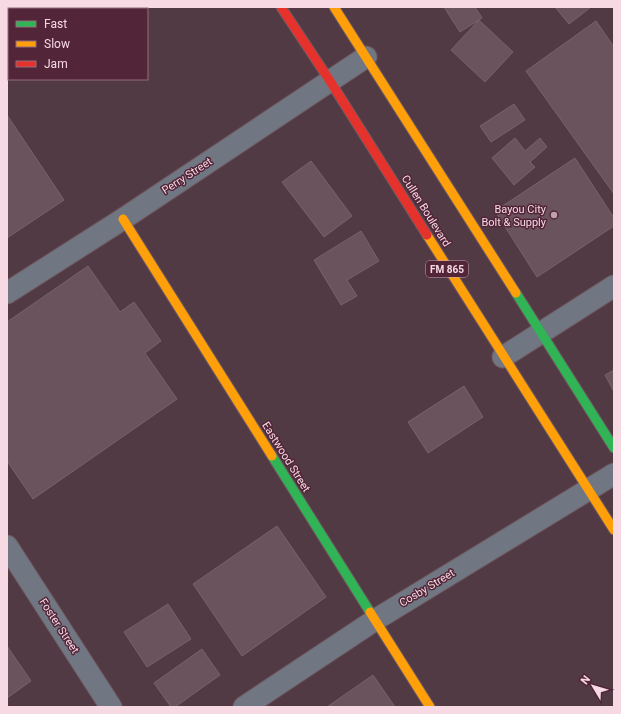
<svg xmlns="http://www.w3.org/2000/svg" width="621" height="714" viewBox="0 0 621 714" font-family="Roboto,sans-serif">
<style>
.building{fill:#6b535d;stroke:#78626a}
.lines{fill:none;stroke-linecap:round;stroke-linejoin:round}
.street-casing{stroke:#6e5961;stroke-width:23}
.fast-casing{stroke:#6e5961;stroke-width:11}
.slow-casing{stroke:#6e5961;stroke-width:11}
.jam-casing{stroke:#6e5961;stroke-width:11}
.street{stroke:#717782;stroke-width:21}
.fast{stroke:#30b455;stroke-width:9}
.slow{stroke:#ff9f0a;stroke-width:9}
.jam{stroke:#e5322d;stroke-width:9}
.poi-dot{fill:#bda1ab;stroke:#522538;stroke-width:1.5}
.labels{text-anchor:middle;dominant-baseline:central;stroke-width:3;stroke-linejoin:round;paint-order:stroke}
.shield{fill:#522538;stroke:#c5a3b0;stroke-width:1}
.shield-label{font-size:10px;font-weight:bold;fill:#f6d9e3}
.street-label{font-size:11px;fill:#f6d9e3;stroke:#522538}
.poi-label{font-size:11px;fill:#f6d9e3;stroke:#522538;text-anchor:end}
</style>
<rect width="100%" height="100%" fill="#523a44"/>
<g class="building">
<polygon points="444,7 475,7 482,18 460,32"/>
<polygon points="555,7 591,7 569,24"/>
<polygon points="479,20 513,52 485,82 451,50"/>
<polygon points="596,21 614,47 614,194 526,71"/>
<polygon points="514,104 525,120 491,142 480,126"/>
<polygon points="7,115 64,200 7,238"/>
<polygon points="515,138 525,151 540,138 547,147 530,162 535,167 514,185 492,158"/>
<polygon points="575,158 614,218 614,226 537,277 495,211"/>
<polygon points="311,161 352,216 324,237 282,182"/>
<polygon points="361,231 379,261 347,280 357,296 341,305 314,260"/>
<polygon points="88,266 120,312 134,302 161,341 145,353 177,399 33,499 7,461 7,322"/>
<polygon points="614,370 614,392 605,375"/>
<polygon points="464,386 483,417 428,453 408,422"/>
<polygon points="277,526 326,597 242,656 193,584"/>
<polygon points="168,604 191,639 147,667 124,632"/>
<polygon points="7,646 31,681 7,698"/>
<polygon points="202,649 220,675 175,707 171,707 154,683"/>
<polygon points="373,675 395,707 327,707"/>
</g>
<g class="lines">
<defs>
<g id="street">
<polyline points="7,293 123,219 366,57"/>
<polyline points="503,357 614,286"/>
<polyline points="7,546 111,707"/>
<polyline points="244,707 375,620 614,474"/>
</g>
<g id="fast">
<polyline points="516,293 614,448"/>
<polyline points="272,456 370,612"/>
</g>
<g id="slow">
<polyline points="334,7 516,293"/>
<polyline points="123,219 272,456"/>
<polyline points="427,235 614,530"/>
<polyline points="370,612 430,707"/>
</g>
<polyline id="jam" points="281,7 330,81 427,235"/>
</defs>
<use href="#street" class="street-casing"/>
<use href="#fast" class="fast-casing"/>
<use href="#slow" class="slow-casing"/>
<use href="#jam" class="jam-casing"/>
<use href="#street" class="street"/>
<use href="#fast" class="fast"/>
<use href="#slow" class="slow"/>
<use href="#jam" class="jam"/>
</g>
<circle class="poi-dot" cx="554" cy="215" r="4"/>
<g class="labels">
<rect class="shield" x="426" y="261" width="42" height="16" rx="3"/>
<g class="shield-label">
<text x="447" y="269">FM 865</text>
</g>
<g class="street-label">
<text transform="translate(187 176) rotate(-33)">Perry Street</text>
<text transform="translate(426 211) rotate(58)">Cullen Boulevard</text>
<text transform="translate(286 457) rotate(58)">Eastwood Street</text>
<text transform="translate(427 588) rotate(-31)">Cosby Street</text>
<text transform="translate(59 626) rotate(57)">Foster Street</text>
</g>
<g class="poi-label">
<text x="546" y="209">Bayou City<tspan x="546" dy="13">Bolt &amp; Supply</tspan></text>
</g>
</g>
<rect width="621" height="714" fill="none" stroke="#f6d9e3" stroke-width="16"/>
<rect x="8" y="8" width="140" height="72" fill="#522538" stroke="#946d7c"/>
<rect x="16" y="21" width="20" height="6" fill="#30b455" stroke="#946d7c"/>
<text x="44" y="28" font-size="12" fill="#f6d9e3">Fast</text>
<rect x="16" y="41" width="20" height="6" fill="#ff9f0a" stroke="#946d7c"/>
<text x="44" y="48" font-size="12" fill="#f6d9e3">Slow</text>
<rect x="16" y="61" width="20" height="6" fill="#e5322d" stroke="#946d7c"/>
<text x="44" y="68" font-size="12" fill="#f6d9e3">Jam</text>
<g transform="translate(593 686) rotate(308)" stroke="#522538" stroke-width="3" paint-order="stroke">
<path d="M0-3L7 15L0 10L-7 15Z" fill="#f6d9e3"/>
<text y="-6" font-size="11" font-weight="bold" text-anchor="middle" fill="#f6d9e3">N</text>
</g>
</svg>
